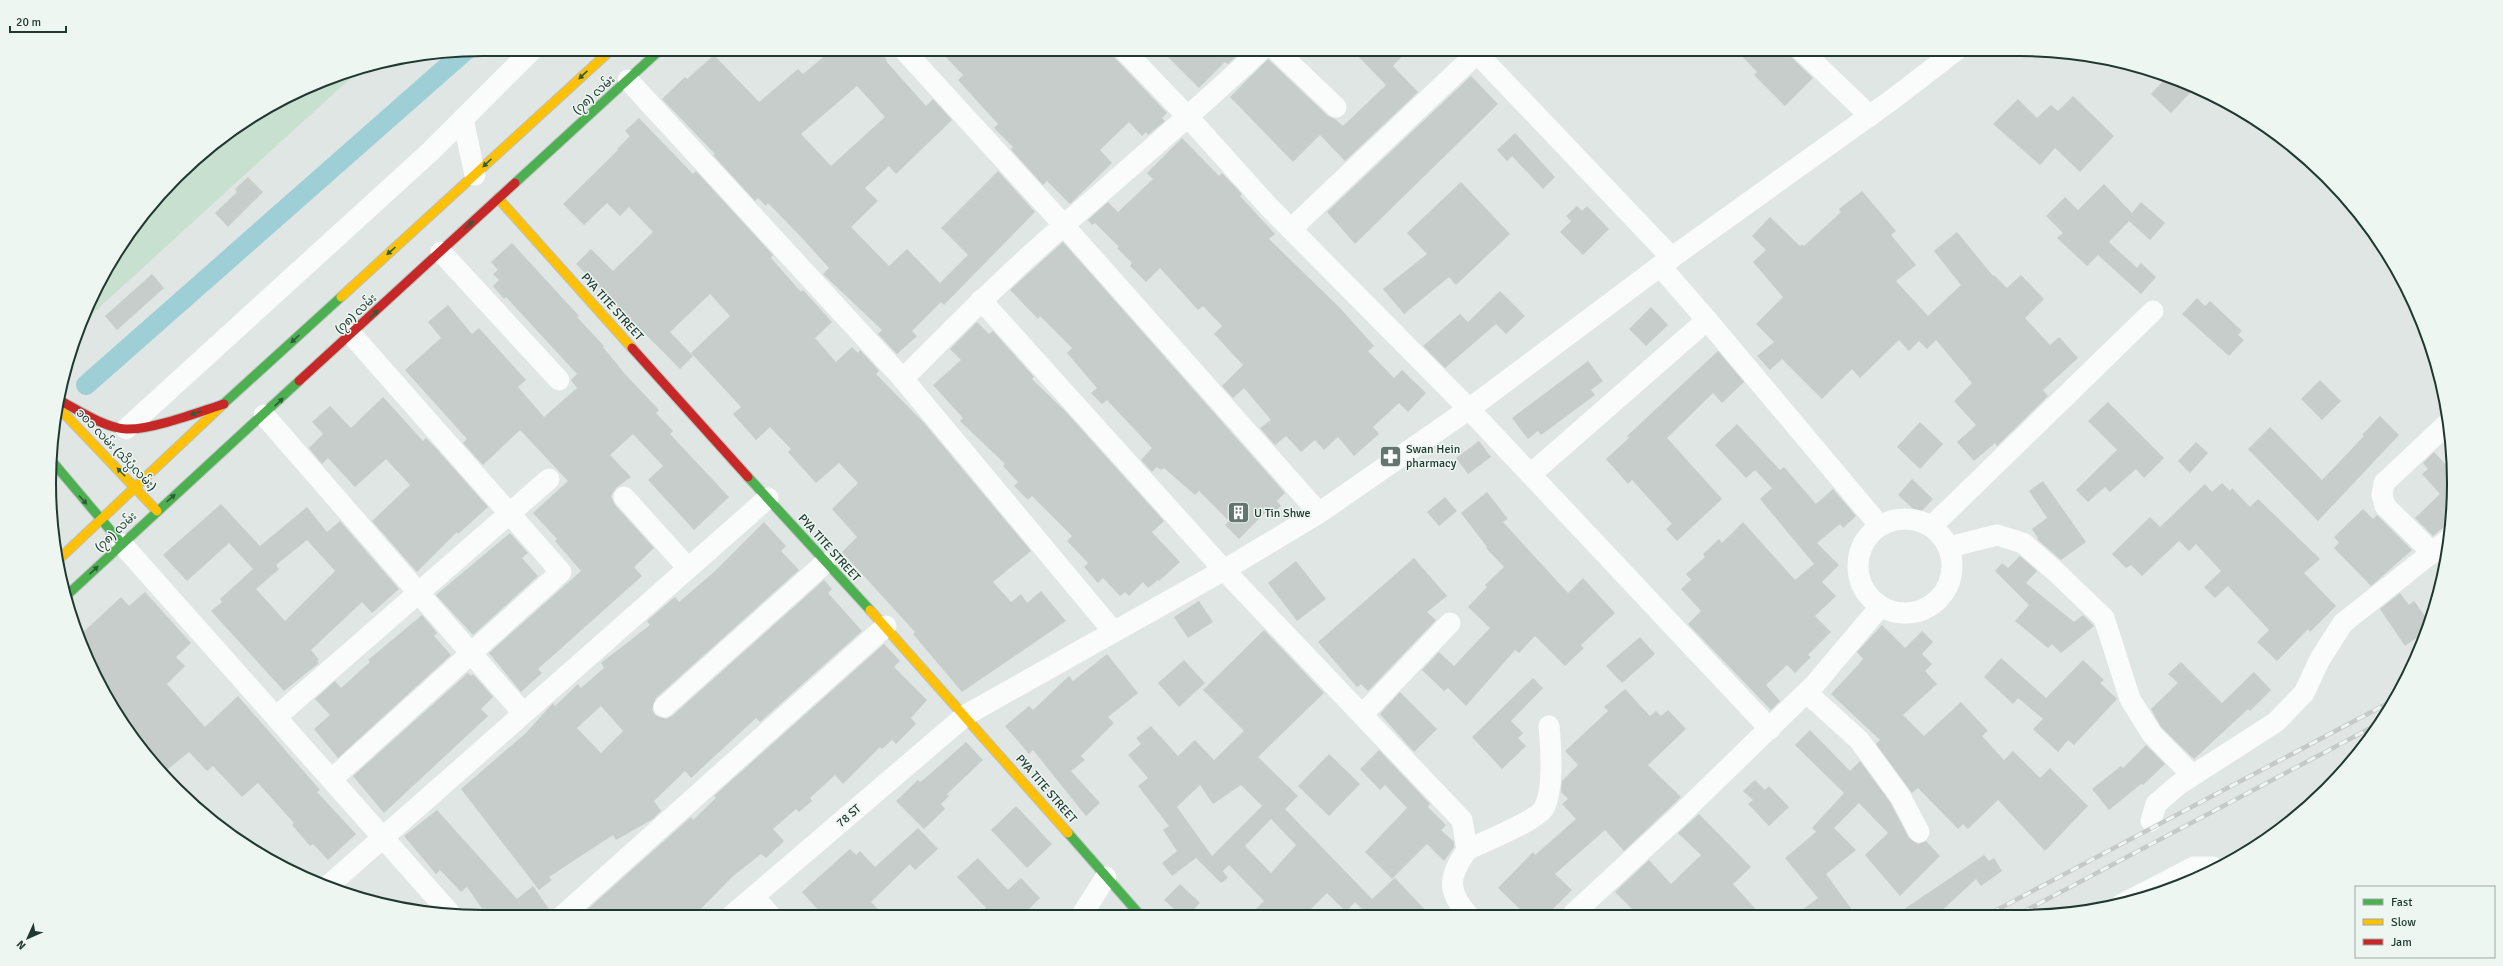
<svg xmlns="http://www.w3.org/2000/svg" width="2503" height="966" viewBox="0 0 2503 966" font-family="Signika,'Noto Sans Myanmar',sans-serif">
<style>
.green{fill:#c8e0cf}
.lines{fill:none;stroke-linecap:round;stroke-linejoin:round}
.canal{stroke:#9fcfd6;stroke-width:20}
.building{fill:#c7cdca;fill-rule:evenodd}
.fast-casing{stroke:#b9c3be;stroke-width:11}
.slow-casing{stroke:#b9c3be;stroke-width:11}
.jam-casing{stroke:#b9c3be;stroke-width:11}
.street{stroke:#fafbfb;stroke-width:21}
.fast{stroke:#4caf50;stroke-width:9}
.slow{stroke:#ffc107;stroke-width:9}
.jam{stroke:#c62828;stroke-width:9}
.rail-casing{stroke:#c5c9c8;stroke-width:4.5}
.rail{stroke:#edf6f1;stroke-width:3;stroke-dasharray:9;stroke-linecap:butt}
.oneway{fill:#2c5c3a}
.labels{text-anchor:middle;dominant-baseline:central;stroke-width:3;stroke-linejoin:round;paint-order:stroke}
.street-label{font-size:12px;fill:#1f3831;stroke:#edf6f1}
.poi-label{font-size:12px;fill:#1f3831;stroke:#edf6f1;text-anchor:start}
.rim{fill:none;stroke:#1f3831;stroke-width:2}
</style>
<rect width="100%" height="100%" fill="#e0e6e3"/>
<polygon class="green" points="363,67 80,325 107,266 157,197 197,157 266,107 343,72"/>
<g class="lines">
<polyline class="canal" points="86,385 465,51"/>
</g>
<g class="building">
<path d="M 833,49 L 878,49 L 887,60 L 886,61 L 926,106 L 933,99 L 952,120 L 896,174 L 889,166 L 865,188 L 878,201 L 851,227 L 889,266 L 907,249 L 940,283 L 968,255 L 941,228 L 998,171 L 1035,212 L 944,305 L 941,302 L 912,331 L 917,336 L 897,354 L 878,334 L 882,330 L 823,274 L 829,268 L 803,239 L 768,203 L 766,206 L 758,198 L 755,201 L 713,155 L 715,154 L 662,99 L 685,77 L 687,79 L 714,55 L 759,102 L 798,69 L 803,74 ZM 857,86 L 885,117 L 831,166 L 801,134 Z"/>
<polygon points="938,49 1111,49 1114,57 1167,113 1162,118 1165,121 1148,135 1146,132 1142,136 1129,122 1100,150 1112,163 1070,204 1047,181 1043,185 1015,154 1011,149 1013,147 994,128 998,124 958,80 963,75"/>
<polygon points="1160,49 1244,49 1228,64 1225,62 1199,88"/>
<polygon points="1351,49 1409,49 1393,66 1418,92 1345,161 1320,135 1293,162 1230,97 1268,59 1328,116 1335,119 1343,126 1386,85"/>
<polygon points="1735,49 1788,49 1792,58 1813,78 1785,106 1754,75 1757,72"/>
<polygon points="1471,76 1498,104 1355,244 1327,212"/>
<polygon points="2167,77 2181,82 2191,92 2171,113 2151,94"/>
<polygon points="2073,96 2114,136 2080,172 2055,148 2040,165 1993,124 2018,99 2037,118 2051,105 2058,111"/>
<polygon points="639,118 693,174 696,171 773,255 771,258 801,292 803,290 832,322 815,338 836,362 852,347 858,353 860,350 879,371 876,374 924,423 1031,551 993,582 1011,602 1021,594 1027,603 1041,591 1066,621 962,692 913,634 915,632 842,552 857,537 832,509 858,483 839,463 816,483 788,452 791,449 770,427 756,440 733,414 741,407 691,353 730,316 710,294 670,332 693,356 680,369 576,264 591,249 613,271 653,232 629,207 620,216 607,203 584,225 563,204 618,150 617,149 630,136 625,131"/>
<polygon points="1515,133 1555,177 1543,189 1512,156 1507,161 1497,150"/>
<polygon points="1182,138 1219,176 1222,173 1242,194 1240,196 1275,234 1269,239 1340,308 1374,346 1368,351 1394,378 1402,370 1426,393 1408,412 1399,403 1373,427 1379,434 1354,456 1338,437 1324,450 1315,440 1301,452 1286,436 1275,445 1260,428 1271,420 1244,388 1233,398 1222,386 1243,365 1214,334 1222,326 1203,306 1198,310 1160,268 1146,282 1130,266 1132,263 1117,248 1119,247 1095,223 1092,225 1088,220 1108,202 1118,212 1153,179 1147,173"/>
<polygon points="248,177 263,192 228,227 215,213 237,192 235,189"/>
<polygon points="1461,182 1510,234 1456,285 1449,277 1404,314 1383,289 1427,254 1407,233"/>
<polygon points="2104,184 2132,213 2141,202 2165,223 2150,240 2129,221 2109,242 2137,268 2141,263 2156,277 2141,294 2098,255 2087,266 2057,238 2063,233 2046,216 2065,197 2078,210"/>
<polygon points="1862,191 1896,231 1891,235 1916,265 1896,281 1928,316 1961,285 1934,251 1957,232 1993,276 1994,275 2007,288 2021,275 2044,299 2025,318 2050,345 2059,337 2078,358 2043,390 2048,396 1997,446 1995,443 1974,461 1957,442 1976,425 1954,401 1972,383 1936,340 1927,349 1919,341 1909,351 1899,340 1860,378 1852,369 1822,399 1782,359 1770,370 1757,356 1774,342 1756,324 1783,297 1753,262 1766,250 1752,236 1770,217 1800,246 1802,244 1804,246 1841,212 1839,209"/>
<polygon points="1577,206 1582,211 1587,206 1609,229 1583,255 1560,232 1571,221 1566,216"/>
<polygon points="1063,242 1285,493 1277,501 1281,506 1269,517 1265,513 1239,539 1225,525 1229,521 1199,491 1195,495 1164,468 1161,470 1157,467 1152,472 1141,460 1152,448 1107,400 1102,404 1091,393 1097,388 1067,353 1072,348 1040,316 1038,319 1010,290"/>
<polygon points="512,243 579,316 577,317 604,346 603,347 625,374 659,410 656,413 673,431 670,434 729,497 694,530 648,480 663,466 633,434 610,455 631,477 616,488 611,496 615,505 654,548 634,567 642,576 538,669 542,673 521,692 489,653 581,571 555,541 557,539 533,513 568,481 520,430 483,465 463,443 467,439 405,370 441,338 428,322 448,305 472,334 479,328 526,380 518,387 544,417 577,388 571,380 577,374 506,297 504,299 493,286 499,280 493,274 498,270 491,262"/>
<polygon points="152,274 164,288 117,330 105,316"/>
<polygon points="1500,291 1525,316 1506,334 1496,324 1445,368 1423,346 1460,314 1468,322"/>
<polygon points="2197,298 2205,306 2210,301 2242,331 2238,335 2244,340 2229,356 2182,314"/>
<polygon points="1651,307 1668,325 1646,346 1629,329"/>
<polygon points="977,322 989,334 993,331 1034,377 1032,379 1066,412 1164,521 1152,532 1180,562 1159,581 1158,580 1148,588 1143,582 1129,596 1125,592 1120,596 1103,578 1098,583 1084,567 1088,563 1067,541 1072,536 1032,496 1028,500 1014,486 1018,482 1003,466 1005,464 960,421 963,418 933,385 961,360 950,349"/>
<polygon points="1718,351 1744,382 1722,403 1713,393 1667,438 1722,499 1677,541 1666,529 1672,524 1632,480 1628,484 1606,459 1629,438 1627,436"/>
<polygon points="1588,361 1603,381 1591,390 1595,395 1541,435 1538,431 1528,439 1512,418"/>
<polygon points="2320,380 2341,401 2322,420 2301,399"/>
<polygon points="383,397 423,441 426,438 434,446 488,507 458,534 457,532 417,572 372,521 410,485 386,459 355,487 328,458 322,464 309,448 323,434 312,422 330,406 351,428"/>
<polygon points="2108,402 2164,458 2144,478 2136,469 2110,492 2105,487 2088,502 2076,490 2117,450 2088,421"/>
<polygon points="2380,416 2399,435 2318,521 2248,449 2270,427 2322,480 2364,436 2362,435"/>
<polygon points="1920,422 1943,444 1920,469 1897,447"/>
<polygon points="1737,424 1780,470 1784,467 1816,504 1833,489 1856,516 1843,528 1840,524 1817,543 1839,565 1822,582 1836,596 1815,616 1831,632 1808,655 1811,657 1795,673 1787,665 1766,685 1780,701 1771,710 1688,624 1701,611 1681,589 1691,580 1686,574 1705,557 1703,554 1719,539 1722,543 1743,522 1795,580 1814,564 1760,499 1772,488 1755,470 1746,478 1715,445"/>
<polygon points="1479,441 1491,457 1468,474 1456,458"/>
<polygon points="2196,442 2208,453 2190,473 2178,461"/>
<polygon points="2434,452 2452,471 2453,512 2452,520 2433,536 2415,518 2440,494 2422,474 2428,469 2423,463"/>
<polygon points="1912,479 1933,499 1919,514 1898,495"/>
<polygon points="2043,481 2086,542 2061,560 2037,539 2038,538 2032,529 2047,518 2029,491"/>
<polygon points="2222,483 2230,491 2232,488 2250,507 2258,499 2320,559 2304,573 2336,606 2310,632 2308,629 2277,661 2257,642 2269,630 2228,586 2215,598 2204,587 2221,571 2196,544 2189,551 2179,541 2142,576 2131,565 2126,568 2112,554 2150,517 2160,527 2205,484 2212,492"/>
<polygon points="1487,492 1508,519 1503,522 1568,593 1583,578 1615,613 1581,645 1584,648 1565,666 1535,636 1519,653 1515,650 1466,706 1448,688 1444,691 1422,670 1439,652 1454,666 1490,628 1468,607 1487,587 1485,585 1504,567 1486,548 1487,547 1461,513"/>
<polygon points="1445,497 1457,511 1439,526 1427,512"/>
<path d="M 221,504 L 260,546 L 307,507 L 327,532 L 340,521 L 399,589 L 372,613 L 362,602 L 311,650 L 319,660 L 317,661 L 319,663 L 284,691 L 211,611 L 222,602 L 220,599 L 253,569 L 229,543 L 187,581 L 163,555 ZM 307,540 L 335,571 L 285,621 L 256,589 L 279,569 L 276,565 Z"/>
<polygon points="2363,509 2373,519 2377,515 2412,550 2371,586 2334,548 2339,543 2334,537"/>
<path d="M 764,522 L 786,546 L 781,551 L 799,570 L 656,698 L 652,709 L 655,715 L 666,719 L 672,716 L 824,580 L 832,589 L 828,593 L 862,631 L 760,722 L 756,718 L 691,778 L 685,771 L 654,801 L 661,811 L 653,819 L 616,840 L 613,835 L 549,877 L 552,880 L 539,890 L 461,789 L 526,733 L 553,703 L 555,706 L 578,684 L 581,688 L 604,668 L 601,663 L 650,625 L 647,621 L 670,601 L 675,597 L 679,602 L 714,572 ZM 601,706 L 623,731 L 601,753 L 577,728 Z"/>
<polygon points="510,533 528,553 522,558 538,576 473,635 436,595"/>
<polygon points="2020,556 2037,571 2026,583 2074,622 2083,615 2094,626 2061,653 2052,644 2048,648 2015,621 2029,605 1995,571 2002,563 2008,568"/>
<polygon points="1414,558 1447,596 1427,612 1436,620 1368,691 1361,684 1357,687 1318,642"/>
<polygon points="1296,561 1326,599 1297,621 1268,583"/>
<polygon points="145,592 191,643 176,657 185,666 167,684 205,727 238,696 320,790 317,792 356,834 328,860 313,844 310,846 292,825 294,823 258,783 242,797 213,766 207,771 189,752 162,774 122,724 82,649 78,637 121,597 129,606"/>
<polygon points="2400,593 2409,605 2414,601 2430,623 2426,631 2405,646 2380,609"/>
<polygon points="1199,601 1213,622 1188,638 1174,617"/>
<polygon points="422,615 437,633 434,636 451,655 338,758 314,729 330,715 315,699 335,681 341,688 370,662 368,660"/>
<polygon points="1882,625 1905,648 1922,631 1933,642 1922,654 1932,664 1925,671 1937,684 1903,715 1924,736 1961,702 1988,731 1982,736 2004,760 2013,751 2040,778 2050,768 2088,806 2045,851 1998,800 1968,829 1963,824 1958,829 1918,788 1912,793 1876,744 1880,740 1831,694 1859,664 1863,659 1857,652"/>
<path d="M 1264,630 L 1324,693 L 1258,757 L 1298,796 L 1285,809 L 1372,899 L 1395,878 L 1430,915 L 1356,915 L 1362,909 L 1355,902 L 1346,912 L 1327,893 L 1305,915 L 1250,915 L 1264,901 L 1229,865 L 1223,871 L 1228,878 L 1221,883 L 1196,858 L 1172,876 L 1162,863 L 1177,851 L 1163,830 L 1169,826 L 1138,786 L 1148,778 L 1128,755 L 1141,744 L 1136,738 L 1151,726 L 1178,756 L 1195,740 L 1214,760 L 1244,731 L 1203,690 ZM 1200,785 L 1213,804 L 1241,785 L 1262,806 L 1212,856 L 1177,807 ZM 1271,819 L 1296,845 L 1271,873 L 1245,846 Z"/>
<polygon points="1640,637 1655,654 1622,683 1606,666"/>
<polygon points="884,644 900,661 894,667 927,700 911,718 916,724 896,744 892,740 882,749 880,747 843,784 835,775 810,798 812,801 799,812 796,809 773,829 784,841 766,858 761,854 732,877 693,917 579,917 691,817 693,820 716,798 714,796"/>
<polygon points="1107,654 1138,693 1108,717 1114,723 1081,756 1085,760 1071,771 1100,803 1086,816 1033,750 1029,754 1005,726 1029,706 1033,710 1069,676 1073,681"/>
<polygon points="2001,658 2046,698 2083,660 2104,680 2100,683 2117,699 2074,745 2068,740 2058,752 2033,729 2043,719 2018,698 2013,704 1984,677"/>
<polygon points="1184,660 1205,683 1179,707 1158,683"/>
<polygon points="2181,662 2222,703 2254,672 2271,690 2250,711 2248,709 2194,759 2161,727 2151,709 2178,683 2168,674"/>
<polygon points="468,673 471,676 473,674 493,697 481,709 488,716 384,813 353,776"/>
<polygon points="1533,678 1543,688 1511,721 1523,733 1518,738 1526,746 1502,769 1472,737"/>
<polygon points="1625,689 1650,716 1656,711 1661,716 1668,710 1686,729 1648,765 1681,797 1624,851 1605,830 1555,874 1572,890 1548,914 1526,915 1498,888 1533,852 1535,855 1576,819 1562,804 1568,799 1561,792 1562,781 1578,765 1565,751 1608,711 1604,707"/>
<polygon points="1400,692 1437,729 1414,752 1380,714"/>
<polygon points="1810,730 1850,771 1860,761 1890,802 1909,838 1918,844 1926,841 1940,856 1900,896 1865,855 1888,833 1859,803 1834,828 1856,850 1826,874 1855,914 1797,914 1818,898 1785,858 1816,832 1812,828 1844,793 1795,745"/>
<polygon points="966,742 983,760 947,794 949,796 941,804 945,809 924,829 896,801 918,780 920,782 929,775"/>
<polygon points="2146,745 2165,764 2143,785 2141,784 2109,810 2092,789 2121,766 2123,768"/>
<polygon points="1379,750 1430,804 1428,807 1446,825 1441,830 1454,842 1454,847 1444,861 1427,844 1392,879 1365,852 1407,808 1385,785 1380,790 1360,769"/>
<polygon points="1329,754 1360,784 1329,816 1298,786"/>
<polygon points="1755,780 1765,790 1769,786 1789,807 1769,826 1748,804 1753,800 1743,791"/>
<polygon points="1016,806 1052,844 1027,868 991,830"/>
<polygon points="437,810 517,899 533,886 551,912 549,917 488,917 467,887 461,892 440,870 436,874 404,836"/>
<polygon points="1699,814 1751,867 1733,884 1760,914 1637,914 1615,892 1649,860 1671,884 1701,855 1678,833"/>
<polygon points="918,828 938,849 915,870 910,864 871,902 885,916 820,916 820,912 802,892 850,849 856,855 860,851 875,867"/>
<polygon points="1984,855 1989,861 1994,858 2002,871 1981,886 1976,879 1938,914 1897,914"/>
<polygon points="978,858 1008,890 1021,878 1040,898 1022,916 977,916 986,908 957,877"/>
<polygon points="1180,884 1200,903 1188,915 1181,915 1164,900"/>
</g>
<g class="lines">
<defs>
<g id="fast">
<polyline points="515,183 661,49"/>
<polyline points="220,407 341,297"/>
<polyline points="51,460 122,544"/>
<polyline points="748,477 870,610"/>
<polyline points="66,596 299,381"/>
<polyline points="1068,833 1140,915"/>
</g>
<g id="slow">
<polyline points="498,198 632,348"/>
<polyline points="341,297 612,49"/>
<polyline points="57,406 157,511"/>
<polyline points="57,561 220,407"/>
<polyline points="870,610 1068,833"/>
</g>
<g id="jam">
<polyline points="632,348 748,477"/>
<polyline points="299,381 515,183"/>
<path d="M 59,400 C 78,410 105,428 126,429 C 152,430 199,412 224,404"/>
</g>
</defs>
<use href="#fast" class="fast-casing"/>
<use href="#slow" class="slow-casing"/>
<use href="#jam" class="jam-casing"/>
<g class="street">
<polyline points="903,49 1051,211 1319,513"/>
<polyline points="1123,49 1189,118 1269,207 1469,409 1770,729"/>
<polyline points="1275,49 1336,107"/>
<polyline points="1473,49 1672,258"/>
<polyline points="1800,49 1870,116"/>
<polyline points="628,80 903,379 1113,631"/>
<polyline points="463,119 475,175"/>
<polyline points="1291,229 1477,53"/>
<polyline points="441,252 559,380"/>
<polyline points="1660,266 1707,320 1880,526"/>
<path d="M 981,300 L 1224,570 L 1462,820 L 1467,850 C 1449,876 1446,890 1468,915"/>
<path d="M 903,379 C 955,326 1007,274 1063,226 C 1130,167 1197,110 1262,49"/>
<polyline points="264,415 523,713"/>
<polyline points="126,429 431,151 533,49"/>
<polyline points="1531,474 1707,320"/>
<polyline points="624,497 688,568"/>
<circle cx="1905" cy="566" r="47"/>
<polyline points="1931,527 2153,311"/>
<polyline points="122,544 449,912"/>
<polyline points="1949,547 1997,535 2023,543 2056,572 2104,618 2130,699 2152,734 2192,775"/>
<polyline points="2433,553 2385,506 2382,495 2384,483 2449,422"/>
<polyline points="1807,693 1859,740 1900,796 1919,832"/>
<polyline points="664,707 825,563"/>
<polyline points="1363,714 1450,623"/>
<polyline points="276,717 549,479"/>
<polyline points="332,779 561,572 352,335"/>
<polyline points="2151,821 2156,804 2178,785 2276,722 2304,693 2320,659 2343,623 2448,540"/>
<path d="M 1467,850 C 1481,843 1538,820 1544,808 C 1554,789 1551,747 1549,726"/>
<polyline points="328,886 768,498"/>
<polyline points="754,897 771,916"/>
<polyline points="2122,904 2194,867 2213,867 2216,870"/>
<polyline points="1573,914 1679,816 1815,684 1879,608"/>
<polyline points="731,916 966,715 1224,570 1319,513 1469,409 1660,266 1893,99 1958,49"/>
<polyline points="1081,916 1106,877"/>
<polyline points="561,917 886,626"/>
</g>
<use href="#fast" class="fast"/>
<use href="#slow" class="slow"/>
<use href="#jam" class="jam"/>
<defs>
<g id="rail">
<polyline points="1991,913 2394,700"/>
<polyline points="2021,913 2382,722"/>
</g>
</defs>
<use href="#rail" class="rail-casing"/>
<use href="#rail" class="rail"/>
</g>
<defs><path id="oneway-solid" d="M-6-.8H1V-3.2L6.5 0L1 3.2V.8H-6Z"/></defs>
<g class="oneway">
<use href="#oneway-solid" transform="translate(583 75) rotate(137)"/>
<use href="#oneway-solid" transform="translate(487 163) rotate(137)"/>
<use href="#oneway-solid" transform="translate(469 225) rotate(-43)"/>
<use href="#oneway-solid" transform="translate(391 251) rotate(138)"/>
<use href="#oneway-solid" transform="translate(374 314) rotate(-43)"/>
<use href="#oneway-solid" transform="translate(295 339) rotate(138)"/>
<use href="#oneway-solid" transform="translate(279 402) rotate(-43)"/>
<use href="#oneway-solid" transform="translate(196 413) rotate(162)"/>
<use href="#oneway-solid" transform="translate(121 472) rotate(-134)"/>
<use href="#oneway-solid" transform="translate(171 498) rotate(-42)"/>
<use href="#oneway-solid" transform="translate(83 500) rotate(48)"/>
<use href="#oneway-solid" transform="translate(94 570) rotate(-43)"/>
</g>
<defs>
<symbol id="pharmacy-square" viewBox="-11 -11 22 22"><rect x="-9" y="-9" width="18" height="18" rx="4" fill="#63756f" stroke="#edf6f1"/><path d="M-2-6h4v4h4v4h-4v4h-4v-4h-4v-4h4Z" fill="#fff"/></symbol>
<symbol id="building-square" viewBox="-11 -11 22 22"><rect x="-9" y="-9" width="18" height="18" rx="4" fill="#63756f" stroke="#edf6f1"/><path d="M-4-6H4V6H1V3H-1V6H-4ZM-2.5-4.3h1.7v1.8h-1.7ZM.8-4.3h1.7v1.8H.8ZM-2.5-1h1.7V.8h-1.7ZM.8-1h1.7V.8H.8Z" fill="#fff"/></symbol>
</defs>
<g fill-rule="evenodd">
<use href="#pharmacy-square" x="1378" y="444" width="25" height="25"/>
<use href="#building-square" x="1226" y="500" width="25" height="25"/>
</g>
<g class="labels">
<g class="street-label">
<text transform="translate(594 95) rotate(-42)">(၇၈) လမ်း</text>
<text transform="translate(612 307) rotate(48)">PYA TITE STREET</text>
<text transform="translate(356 314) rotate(-43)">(၇၈) လမ်း</text>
<text transform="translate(116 450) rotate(46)">၁၀၁ လမ်း (သိပ္ပံလမ်း)</text>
<text transform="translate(116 532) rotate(-43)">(၇၈) လမ်း</text>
<text transform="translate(829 548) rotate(48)">PYA TITE STREET</text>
<text transform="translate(1046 789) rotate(49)">PYA TITE STREET</text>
<text transform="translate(849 816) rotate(-41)">78 ST</text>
</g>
<g class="poi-label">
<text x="1406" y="449">Swan Hein<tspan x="1406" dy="14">pharmacy</tspan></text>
<text x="1254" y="513">U Tin Shwe</text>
</g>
</g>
<path d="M0 0H2503V966H0ZM483 56H2020A427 427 0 0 1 2447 483V483A427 427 0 0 1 2020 910H483A427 427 0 0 1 56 483V483A427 427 0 0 1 483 56Z" fill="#edf6f1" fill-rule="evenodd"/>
<path class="rim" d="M483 56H2020A427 427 0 0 1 2447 483V483A427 427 0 0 1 2020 910H483A427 427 0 0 1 56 483V483A427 427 0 0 1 483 56Z"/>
<rect x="2355" y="886" width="140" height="72" fill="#edf6f1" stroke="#9baaa4"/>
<rect x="2363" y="899" width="20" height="6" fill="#4caf50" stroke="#9baaa4"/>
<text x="2391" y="906" font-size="12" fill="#1f3831">Fast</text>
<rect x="2363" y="919" width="20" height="6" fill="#ffc107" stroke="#9baaa4"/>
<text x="2391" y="926" font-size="12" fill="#1f3831">Slow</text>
<rect x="2363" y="939" width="20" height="6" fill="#c62828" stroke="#9baaa4"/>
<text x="2391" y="946" font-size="12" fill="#1f3831">Jam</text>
<g transform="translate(28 938) rotate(225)" stroke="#edf6f1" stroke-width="3" paint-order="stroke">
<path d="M0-3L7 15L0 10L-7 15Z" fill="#1f3831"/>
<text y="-6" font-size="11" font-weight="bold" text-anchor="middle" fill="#1f3831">N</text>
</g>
<path d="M10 26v6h56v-6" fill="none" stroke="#1f3831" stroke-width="2"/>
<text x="16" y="26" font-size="12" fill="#1f3831" stroke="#edf6f1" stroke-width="3" paint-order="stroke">20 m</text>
</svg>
